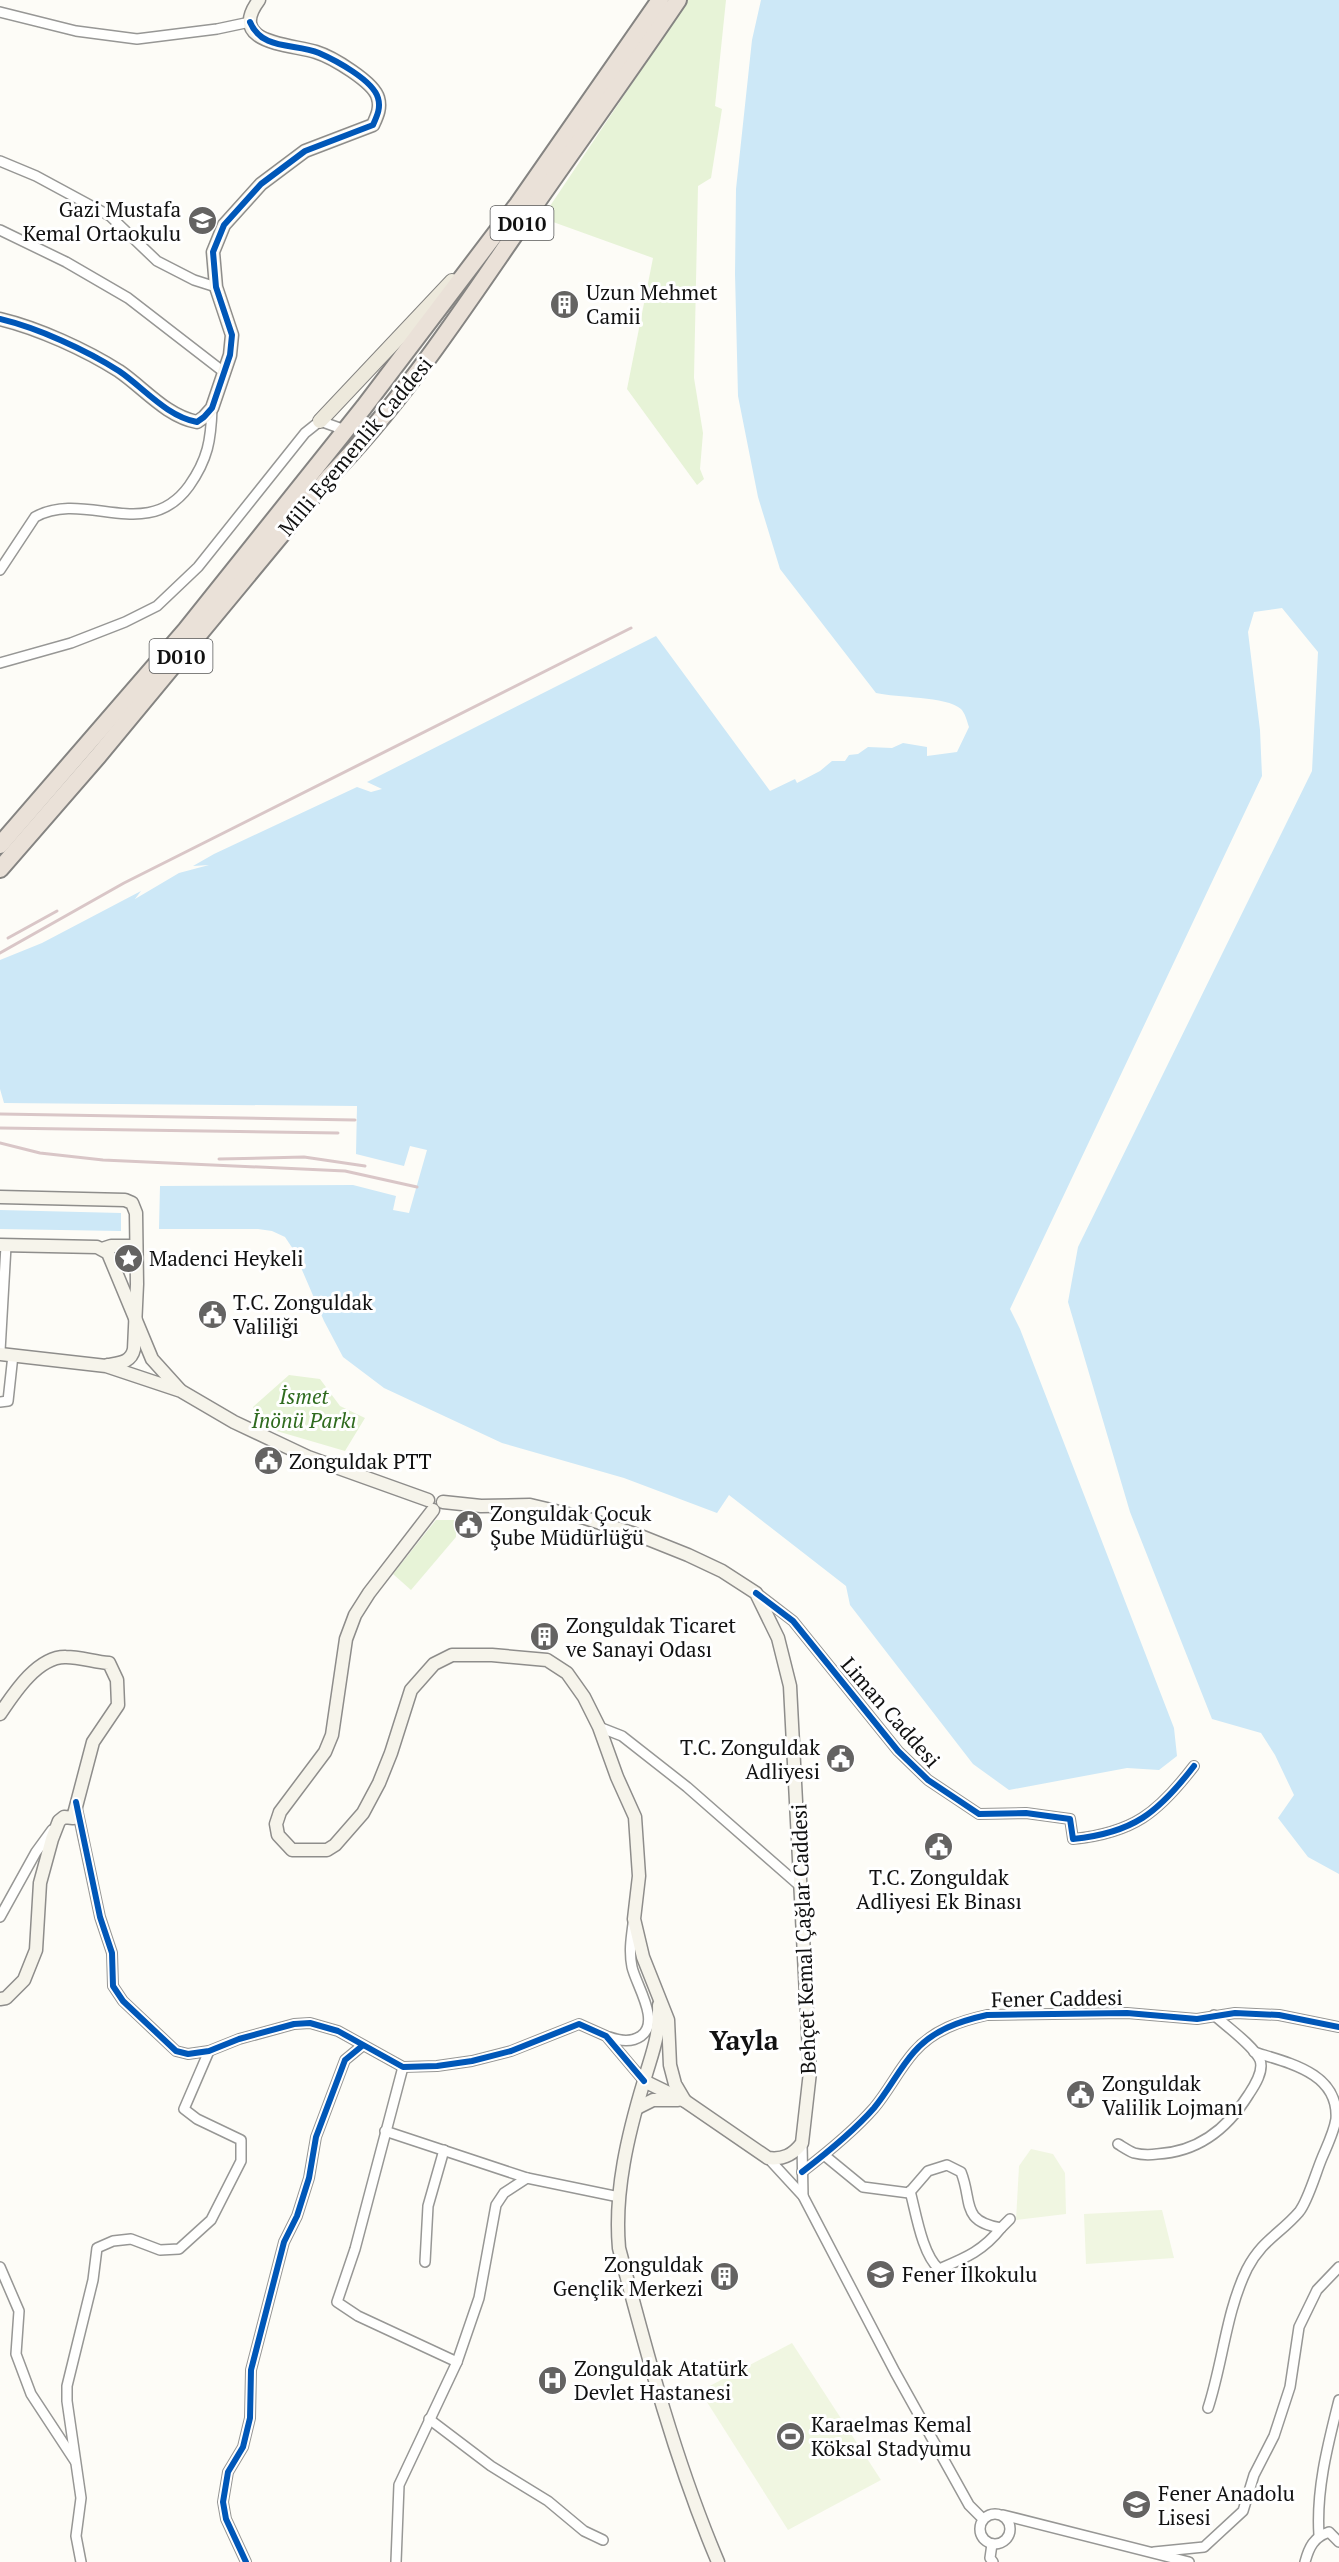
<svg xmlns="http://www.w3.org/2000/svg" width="1339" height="2562" viewBox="0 0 1339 2562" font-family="'PT Serif',serif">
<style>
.green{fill:#e7f3d7}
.pitch{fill:#f0f6e1}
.water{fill:#cde8f7}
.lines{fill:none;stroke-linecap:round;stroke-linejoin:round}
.street-casing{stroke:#979795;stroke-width:12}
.secondary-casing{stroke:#8e8d8b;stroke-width:15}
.primary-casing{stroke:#858482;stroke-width:16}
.highway-casing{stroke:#858482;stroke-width:20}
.street{stroke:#fffffe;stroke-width:9}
.secondary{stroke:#f6f4eb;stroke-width:12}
.primary{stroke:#ede9dc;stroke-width:14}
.highway{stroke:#eae1d8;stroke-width:16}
.rail{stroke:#d9c6c7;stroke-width:3}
.cycleway-casing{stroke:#fff;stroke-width:10}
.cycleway{stroke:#0057b8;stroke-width:6}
.labels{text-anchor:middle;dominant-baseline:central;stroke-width:6;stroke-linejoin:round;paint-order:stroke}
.shield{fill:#fff;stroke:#585858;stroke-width:1.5}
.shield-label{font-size:20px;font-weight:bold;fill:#111}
.poi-label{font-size:21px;fill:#111;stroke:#fff;text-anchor:start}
.street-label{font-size:21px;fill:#111;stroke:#fff}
.park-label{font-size:21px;font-style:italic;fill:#2f6b1f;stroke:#fff}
.district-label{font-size:27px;font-weight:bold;fill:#111;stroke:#fff}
</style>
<rect width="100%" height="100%" fill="#fdfcf7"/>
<g class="green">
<polygon points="688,0 726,0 715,106 722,109 711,178 698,186 694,378 703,433 700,469 704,479 697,485 627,389 653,258 542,218"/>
<polygon points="289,1375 320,1379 340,1406 365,1418 345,1451 263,1427 253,1407"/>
<polygon points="436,1520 456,1520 456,1537 411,1590 393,1574"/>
</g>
<g class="pitch">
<polygon points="1031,2149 1053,2154 1065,2173 1066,2214 1016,2220 1019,2166"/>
<polygon points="1162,2210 1174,2258 1086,2264 1084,2214"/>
<polygon points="792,2343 881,2480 788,2530 700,2391"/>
</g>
<g class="water">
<path d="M 761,0 L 1339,0 L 1339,1874 L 1308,1857 L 1278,1818 L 1294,1795 L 1275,1755 L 1261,1733 L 1212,1719 L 1130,1512 L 1068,1302 L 1078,1247 L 1312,771 L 1318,652 L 1282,608 L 1254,612 L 1248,632 L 1260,730 L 1262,776 L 1010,1309 L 1020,1329 L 1174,1728 L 1177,1756 L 1159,1770 L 1127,1768 L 1009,1790 L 973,1764 L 850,1605 L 846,1586 L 729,1495 L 717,1513 L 624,1478 L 502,1443 L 384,1388 L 343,1357 L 324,1321 L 293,1249 L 285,1237 L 272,1231 L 258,1229 L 159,1229 L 160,1186 L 353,1185 L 396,1196 L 393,1210 L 409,1213 L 427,1150 L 410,1146 L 404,1166 L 356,1154 L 357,1106 L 4,1103 L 0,1089 L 0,960 L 42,943 L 141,891 L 135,899 L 179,873 L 209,865 L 193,866 L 214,854 L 357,787 L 371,792 L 382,789 L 367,782 L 656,636 L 770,791 L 795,779 L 797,783 L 820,771 L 832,761 L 845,761 L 849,755 L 858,754 L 868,747 L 892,748 L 903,743 L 927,747 L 927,756 L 957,752 L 969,727 C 967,721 965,713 961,709 C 946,696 897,698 876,693 L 780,569 L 758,497 L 738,396 L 735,274 L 736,189 L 752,40 Z"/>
<polygon points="0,1210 121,1213 121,1231 0,1229"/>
</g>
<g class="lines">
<defs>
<g id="street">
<polyline points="0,12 76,31 137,39 217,29 250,22"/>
<polyline points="0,161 36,176 110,216 157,261 194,280 216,287"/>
<polyline points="0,230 66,262 128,298 225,373"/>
<path d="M 0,570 L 35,517 C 85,489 147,544 189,486 C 208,459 211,440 212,408"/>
<polyline points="0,663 71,643 125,622 157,606 198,567 305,433 320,421 345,430"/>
<polyline points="0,1351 6,1246"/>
<polyline points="0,1402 8,1401 13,1355"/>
<path d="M 758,1594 L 793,1621 L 898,1751 L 928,1780 L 979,1814 L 1026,1813 L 1070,1819 L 1073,1839 C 1133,1833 1158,1813 1194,1766"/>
<polyline points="599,1727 622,1736 687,1787 800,1886"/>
<polyline points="77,1808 100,1917 112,1953 113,1986 123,2001 176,2051 188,2054 209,2051 239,2039 294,2024 310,2023 338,2031 403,2067 437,2066 472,2061 511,2051 579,2024 606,2036 644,2081"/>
<polyline points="0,1917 36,1852 52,1830"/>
<path d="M 609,2037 C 620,2041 631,2043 641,2036 C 661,2022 636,1985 632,1967 C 629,1952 631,1939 633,1924"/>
<polyline points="403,2067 355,2249 337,2302 358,2316 457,2362"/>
<polyline points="385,2131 527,2178"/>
<polyline points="802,2143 803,2196"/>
<path d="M 1118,2144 C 1123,2147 1129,2151 1134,2153 C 1142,2155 1150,2155 1157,2154 C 1198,2152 1228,2128 1249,2094 C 1255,2085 1264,2071 1260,2060 C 1254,2046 1226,2026 1214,2015"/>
<path d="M 824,2155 L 863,2187 L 909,2193 L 928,2171 L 947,2165 L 961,2172 C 973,2202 960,2221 1001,2228 L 1010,2219"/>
<polyline points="768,2158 803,2196 895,2372 969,2505 983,2519"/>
<path d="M 802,2172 C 828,2152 853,2132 874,2108 C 889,2090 899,2069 914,2052 C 933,2030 960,2021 987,2015 L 1127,2013 L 1197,2019 L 1235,2013 L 1279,2015 L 1339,2027"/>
<path d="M 910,2191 C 916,2213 922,2254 939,2269 C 965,2258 983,2251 1001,2228"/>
<polyline points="425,2262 428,2206 444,2150"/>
<polyline points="0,2267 19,2311 16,2354 31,2394 75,2461"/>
<path d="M 1208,2408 C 1223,2362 1226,2312 1247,2269 C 1262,2240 1280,2234 1299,2212 C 1308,2201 1316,2172 1322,2158 C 1327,2146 1334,2132 1336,2119 C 1339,2073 1289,2063 1254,2052"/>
<polyline points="429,2419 491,2466 548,2501 584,2531 603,2540"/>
<circle cx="995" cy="2529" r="15"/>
<polyline points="1003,2515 1189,2562"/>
<path d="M 1319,2535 C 1316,2489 1328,2444 1339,2400"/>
<polyline points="992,2544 990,2558 993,2562"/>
<polyline points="1154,2552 1204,2547 1243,2511 1254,2475 1274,2436 1290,2387 1299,2327 1317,2290 1339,2267"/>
<polyline points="81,2562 76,2536 81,2498 67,2401 67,2386 93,2280 97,2248 113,2241 131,2239 160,2250 179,2249 211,2220 241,2161 241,2140 197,2119 184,2109 209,2051"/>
<polyline points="246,2562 226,2519 223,2502 228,2472 243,2447 250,2418 251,2370 284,2242 297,2216 309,2178 316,2137 345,2060 362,2046"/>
<polyline points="396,2562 399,2485 457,2362 479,2298 496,2205 504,2193 527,2178 619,2197"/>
<path d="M 1305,2562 C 1309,2547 1314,2537 1329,2532 L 1339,2542"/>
</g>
<g id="secondary">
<path d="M 0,319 C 38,328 86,350 119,371 C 144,388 166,416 197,422 L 204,417 L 212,408 L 230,355 L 232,335 L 216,287 L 213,252 L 224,225 L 261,184 L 305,151 L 373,125 C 377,116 381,108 378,98 C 374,82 332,57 316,52 C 291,44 226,44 259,0"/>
<path d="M 0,1197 L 125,1200 L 132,1203 L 136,1213 L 137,1284 L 134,1349 C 131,1363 119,1363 108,1365"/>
<polyline points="0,1245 97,1247 108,1253 152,1359 180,1390"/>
<polyline points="102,1249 111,1246 136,1246"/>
<polyline points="0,1354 106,1366 181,1391 234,1422 308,1457 428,1500"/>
<path d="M 443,1502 L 481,1506 L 530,1505 L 585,1518 L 638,1535 L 688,1555 L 722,1571 L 756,1593 L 778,1638 L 790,1686 L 810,2072 L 802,2143 C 793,2155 783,2160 768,2158 L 685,2101 L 644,2081"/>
<polyline points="433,1510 369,1593 355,1615 346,1639 332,1735 325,1752 280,1812 276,1824 278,1835 292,1850 327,1850 335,1845 363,1813 379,1783 391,1753 411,1690 434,1664 452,1655 492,1655 547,1660 567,1673 584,1697 599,1727 617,1777 635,1817 639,1876 634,1919 643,1957 668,2020 670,2065 675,2084 685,2101"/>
<path d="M 0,1714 C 14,1693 38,1656 66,1657 C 80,1657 95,1662 109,1663 L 117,1680 L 118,1705 L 93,1742 L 73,1818 L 64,1817 L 59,1821 L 52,1839 L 40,1883 L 36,1950 L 24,1980 L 6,1998 L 0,1999"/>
<path d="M 659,2005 C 660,2036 652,2053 644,2081 C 628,2134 614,2192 619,2248 C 647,2354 675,2461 718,2562"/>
<polyline points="637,2108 653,2100 678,2100"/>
</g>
<polyline id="primary" points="320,421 452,281"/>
<g id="highway">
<polyline points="0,845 186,630 364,407 518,204 660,0"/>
<path d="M 0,869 L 99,755 L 328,478 C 402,402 459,315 519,228 C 571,152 626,77 678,0"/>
</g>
</defs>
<use href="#street" class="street-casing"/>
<use href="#secondary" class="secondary-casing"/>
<use href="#primary" class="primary-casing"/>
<use href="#highway" class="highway-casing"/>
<use href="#street" class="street"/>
<use href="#secondary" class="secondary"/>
<use href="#primary" class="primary"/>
<use href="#highway" class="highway"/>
<g class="rail">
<polyline points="8,938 57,911"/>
<polyline points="0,953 124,883 631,628"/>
<polyline points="0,1114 355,1120"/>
<polyline points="0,1128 338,1133"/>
<polyline points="0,1143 40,1153 103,1160 345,1171 417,1187"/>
<polyline points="219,1159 304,1157 365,1166"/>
</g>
<defs>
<g id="cycleway">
<path d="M 0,319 C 38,328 86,350 119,371 C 144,388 166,416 197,422 L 204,417 L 212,408 L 230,355 L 232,335 L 216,287 L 213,252 L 224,225 L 261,184 L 305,151 L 373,125 C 377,116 381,108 378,98 C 373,80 335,60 319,53 C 295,43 262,51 250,22"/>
<path d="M 756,1593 L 793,1621 L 898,1751 L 928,1780 L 979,1814 L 1026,1813 L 1070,1819 L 1073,1839 C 1133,1833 1158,1813 1194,1766"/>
<polyline points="76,1802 100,1917 112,1953 113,1986 123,2001 176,2051 188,2054 209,2051 239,2039 294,2024 310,2023 338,2031 403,2067 437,2066 472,2061 511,2051 579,2024 606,2036 644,2081"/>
<path d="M 802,2172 C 828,2152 853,2132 874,2108 C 889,2090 899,2069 914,2052 C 933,2030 960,2021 987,2015 L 1127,2013 L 1197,2019 L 1235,2013 L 1279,2015 L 1339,2027"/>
<polyline points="246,2562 226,2519 223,2502 228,2472 243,2447 250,2418 251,2370 284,2242 297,2216 309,2178 316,2137 345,2060 362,2046"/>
</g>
</defs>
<use href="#cycleway" class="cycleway-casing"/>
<use href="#cycleway" class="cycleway"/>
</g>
<defs>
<symbol id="school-disc" viewBox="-11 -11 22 22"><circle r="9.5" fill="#646362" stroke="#fff"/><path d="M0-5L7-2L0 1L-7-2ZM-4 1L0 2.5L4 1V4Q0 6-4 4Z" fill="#fff"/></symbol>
<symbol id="building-disc" viewBox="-11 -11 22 22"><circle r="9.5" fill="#646362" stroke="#fff"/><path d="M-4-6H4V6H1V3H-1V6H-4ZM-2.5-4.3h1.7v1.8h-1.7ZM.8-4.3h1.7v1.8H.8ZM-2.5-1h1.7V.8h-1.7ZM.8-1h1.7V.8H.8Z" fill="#fff"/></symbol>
<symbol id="sight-disc" viewBox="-11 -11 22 22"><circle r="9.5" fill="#646362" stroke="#fff"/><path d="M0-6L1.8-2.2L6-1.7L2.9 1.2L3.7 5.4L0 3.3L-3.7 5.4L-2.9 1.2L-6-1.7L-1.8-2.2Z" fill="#fff"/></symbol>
<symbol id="civic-disc" viewBox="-11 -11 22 22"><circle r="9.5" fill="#646362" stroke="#fff"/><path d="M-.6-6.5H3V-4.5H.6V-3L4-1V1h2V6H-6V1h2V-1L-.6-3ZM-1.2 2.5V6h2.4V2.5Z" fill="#fff"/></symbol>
<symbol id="hospital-disc" viewBox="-11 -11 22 22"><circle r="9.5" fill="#646362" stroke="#fff"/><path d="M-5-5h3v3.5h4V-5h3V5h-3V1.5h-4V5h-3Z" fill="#fff"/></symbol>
<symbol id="stadium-disc" viewBox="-11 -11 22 22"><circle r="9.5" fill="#646362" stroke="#fff"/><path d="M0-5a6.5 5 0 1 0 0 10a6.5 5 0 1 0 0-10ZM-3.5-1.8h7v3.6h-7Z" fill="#fff"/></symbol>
</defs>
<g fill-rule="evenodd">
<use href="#school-disc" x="186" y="204" width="33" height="33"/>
<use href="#building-disc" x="548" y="288" width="33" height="33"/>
<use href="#sight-disc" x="112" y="1242" width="33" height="33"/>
<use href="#civic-disc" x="196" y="1298" width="33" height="33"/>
<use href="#civic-disc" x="252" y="1444" width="33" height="33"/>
<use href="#civic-disc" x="452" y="1508" width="33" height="33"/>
<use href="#building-disc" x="528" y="1620" width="33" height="33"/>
<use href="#civic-disc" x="824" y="1742" width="33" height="33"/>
<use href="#civic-disc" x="922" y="1830" width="33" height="33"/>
<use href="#civic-disc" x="1064" y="2078" width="33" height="33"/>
<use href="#school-disc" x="864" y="2258" width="33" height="33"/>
<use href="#building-disc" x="708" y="2260" width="33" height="33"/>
<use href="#hospital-disc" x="536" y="2364" width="33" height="33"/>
<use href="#stadium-disc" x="774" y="2420" width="33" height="33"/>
<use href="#school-disc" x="1120" y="2488" width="33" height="33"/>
</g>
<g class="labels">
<g class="shield">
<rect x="490.5" y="206" width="63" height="34" rx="4.5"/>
<rect x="149.5" y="639" width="63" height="34" rx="4.5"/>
</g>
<g class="shield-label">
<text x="522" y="223">D010</text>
<text x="181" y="656">D010</text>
</g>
<g class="poi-label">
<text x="181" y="209" text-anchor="end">Gazi Mustafa<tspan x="181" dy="24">Kemal Ortaokulu</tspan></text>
<text x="586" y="292">Uzun Mehmet<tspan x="586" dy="24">Camii</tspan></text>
<text x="149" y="1258">Madenci Heykeli</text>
<text x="233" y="1302">T.C. Zonguldak<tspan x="233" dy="24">Valiliği</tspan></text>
<text x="289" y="1461">Zonguldak PTT</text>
<text x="490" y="1513">Zonguldak Çocuk<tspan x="490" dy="24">Şube Müdürlüğü</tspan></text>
<text x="566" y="1625">Zonguldak Ticaret<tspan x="566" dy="24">ve Sanayi Odası</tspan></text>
<text x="820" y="1747" text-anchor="end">T.C. Zonguldak<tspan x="820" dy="24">Adliyesi</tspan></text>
<text x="939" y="1877" text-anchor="middle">T.C. Zonguldak<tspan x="939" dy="24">Adliyesi Ek Binası</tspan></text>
<text x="1102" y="2083">Zonguldak<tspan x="1102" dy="24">Valilik Lojmanı</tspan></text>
<text x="703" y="2264" text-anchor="end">Zonguldak<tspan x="703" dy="24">Gençlik Merkezi</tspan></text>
<text x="902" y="2274">Fener İlkokulu</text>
<text x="574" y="2368">Zonguldak Atatürk<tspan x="574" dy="24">Devlet Hastanesi</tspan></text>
<text x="811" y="2424">Karaelmas Kemal<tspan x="811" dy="24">Köksal Stadyumu</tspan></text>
<text x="1158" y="2493">Fener Anadolu<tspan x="1158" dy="24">Lisesi</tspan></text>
</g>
<g class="street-label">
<text transform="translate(355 446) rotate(-50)">Milli Egemenlik Caddesi</text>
<text transform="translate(891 1712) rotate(49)">Liman Caddesi</text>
<text transform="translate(803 1939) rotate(-92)">Behçet Kemal Çağlar Caddesi</text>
<text transform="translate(1057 1998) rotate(-1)">Fener Caddesi</text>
</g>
<g class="park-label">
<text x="304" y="1396">İsmet<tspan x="304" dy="24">İnönü Parkı</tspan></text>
</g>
<g class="district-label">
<text x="744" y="2040">Yayla</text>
</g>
</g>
</svg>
